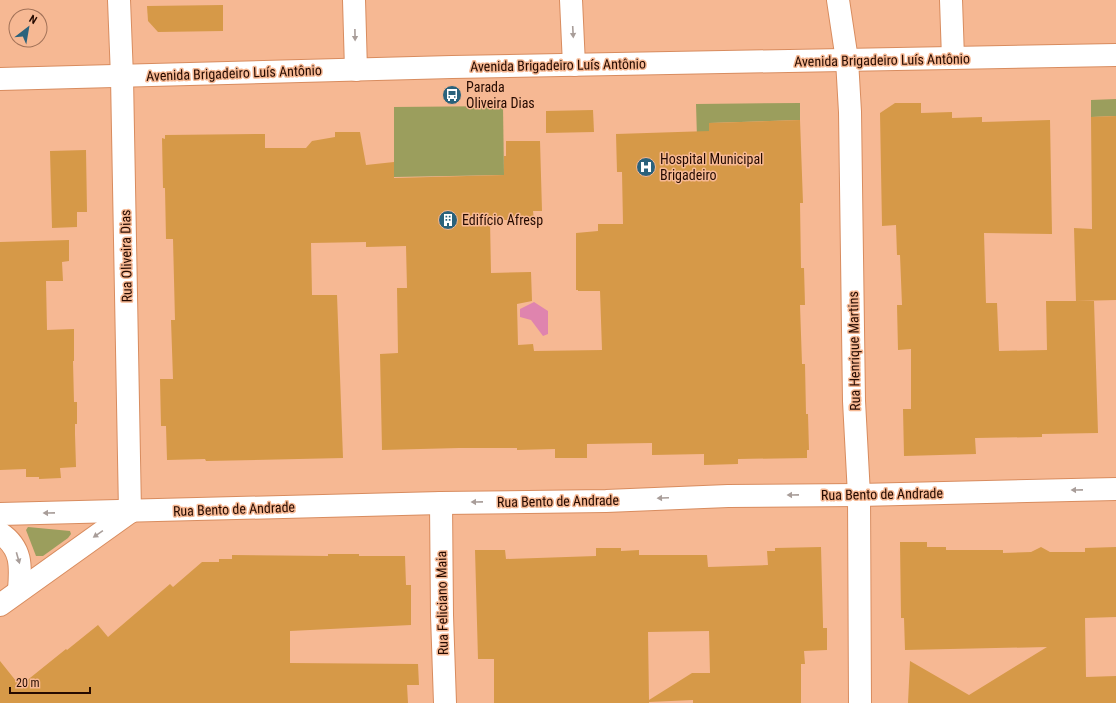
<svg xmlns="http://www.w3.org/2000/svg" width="1116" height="703" viewBox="0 0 1116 703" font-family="'Roboto Condensed',sans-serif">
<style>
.green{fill:#9b9e5d}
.water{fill:#df84ae}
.building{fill:#d69948;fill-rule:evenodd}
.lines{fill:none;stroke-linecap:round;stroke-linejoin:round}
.minor-casing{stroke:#d88c5f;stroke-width:24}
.major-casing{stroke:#d88c5f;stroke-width:24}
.minor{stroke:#fff;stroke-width:22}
.major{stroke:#fff;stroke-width:22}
.oneway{fill:#a89d99}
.labels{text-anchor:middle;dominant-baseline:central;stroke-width:3;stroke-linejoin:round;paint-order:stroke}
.street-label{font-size:14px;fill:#250a00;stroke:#f6b893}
.poi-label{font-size:14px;fill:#250a00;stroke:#f6b893;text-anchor:start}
</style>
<rect width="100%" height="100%" fill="#f6b893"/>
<g class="green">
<polygon points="1116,99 1116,116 1091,117 1091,100"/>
<polygon points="800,103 800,120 709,123 710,137 697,138 696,104"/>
<polygon points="503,106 504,175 394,177 394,107"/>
<polygon points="28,527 70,531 71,534 68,538 43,556 36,556 26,530"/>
</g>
<polygon class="water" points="534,302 548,311 548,334 543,336 531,320 520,317 520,309"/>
<g class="building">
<polygon points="223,5 223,31 158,32 148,21 147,6"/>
<polygon points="895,103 921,103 921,113 952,112 952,118 982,117 982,122 1050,120 1052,234 984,233 986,303 997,303 999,351 1047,350 1046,301 1094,301 1098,433 1042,434 1042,437 975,438 976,454 904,456 903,409 911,409 911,349 898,350 897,305 902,305 900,255 897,255 896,225 882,226 880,113"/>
<polygon points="593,110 594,132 546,133 546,111"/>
<polygon points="1116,116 1116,300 1076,301 1074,228 1092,229 1091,117"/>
<polygon points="800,120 803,203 800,203 801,268 804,268 805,305 800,305 802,364 805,364 806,414 808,414 809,450 807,450 807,458 738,459 738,464 704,465 704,454 652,455 652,443 587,444 587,458 555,458 555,449 517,450 517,448 459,448 382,450 380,354 398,353 397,288 407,288 406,246 366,247 366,242 311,243 312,295 337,295 343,458 206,461 205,459 167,460 166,426 161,426 160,379 173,379 171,320 175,320 173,239 166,239 165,188 163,188 162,138 165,139 165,135 265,134 265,148 306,148 312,141 335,137 335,132 360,132 366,165 394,162 394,178 504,175 504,156 506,156 506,141 540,141 542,211 533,211 534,220 490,220 491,273 531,272 532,301 517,304 518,345 533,344 534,351 602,350 600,291 578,291 578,290 576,290 576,233 598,231 598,224 623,224 622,172 617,172 616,134 709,131 709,123"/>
<polygon points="86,150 87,212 77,212 77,227 52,228 50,151"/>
<polygon points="69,240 69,261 62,262 63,281 46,281 47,330 74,329 74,361 73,361 74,402 77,402 77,424 75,424 75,434 76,467 60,468 61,478 39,479 39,477 26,477 26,469 0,470 0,242"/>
<polygon points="900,542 927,542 927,547 946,547 946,550 1003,550 1003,553 1031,552 1041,547 1050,552 1085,552 1085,548 1116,547 1116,617 1085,618 1086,677 1116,676 1116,703 908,703 910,661 969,695 1047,647 905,650 904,618 901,618"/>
<path d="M 821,547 L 823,623 L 823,628 L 827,628 L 827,650 L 804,651 L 805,664 L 801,664 L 801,703 L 693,703 L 693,700 L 649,702 L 649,703 L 494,703 L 494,659 L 478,659 L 475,550 L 505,550 L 506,559 L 596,556 L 596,548 L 621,548 L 621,551 L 639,550 L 639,555 L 707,555 L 708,567 L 768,565 L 767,551 L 775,551 L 775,548 ZM 709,631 L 710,673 L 692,673 L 649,700 L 648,632 Z"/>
<polygon points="328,554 359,554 359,556 405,556 406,585 411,585 411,625 290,631 290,663 418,664 419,685 407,685 408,703 0,703 0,661 20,686 66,649 67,650 98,625 108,637 170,584 173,587 202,562 219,562 219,559 232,559 232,555 328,556"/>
</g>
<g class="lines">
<defs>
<g id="minor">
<polyline points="119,0 122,77 130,512"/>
<polyline points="354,0 356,70"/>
<polyline points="571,0 574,65"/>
<polyline points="838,0 847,60 850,112 854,401 859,495 860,703"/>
<polyline points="951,0 953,58"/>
<polyline points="441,503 442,615 445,703"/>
<polyline points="0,514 441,503 606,501 728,496 859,495 1116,489"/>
<path d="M 0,533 C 22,548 21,566 19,590"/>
<polyline points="0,605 130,512"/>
</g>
<polyline id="major" points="0,79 452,67 1116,55"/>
</defs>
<use href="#minor" class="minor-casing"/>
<use href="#major" class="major-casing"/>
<use href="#minor" class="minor"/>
<use href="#major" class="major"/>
</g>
<defs><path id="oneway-solid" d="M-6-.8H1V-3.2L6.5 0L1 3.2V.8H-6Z"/></defs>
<g class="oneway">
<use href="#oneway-solid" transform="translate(573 32) rotate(87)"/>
<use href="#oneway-solid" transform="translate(355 35) rotate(89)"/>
<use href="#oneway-solid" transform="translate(1077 490) rotate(179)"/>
<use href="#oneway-solid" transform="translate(793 495) rotate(179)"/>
<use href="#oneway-solid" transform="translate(663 498) rotate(178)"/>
<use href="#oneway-solid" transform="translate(477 502) rotate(179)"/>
<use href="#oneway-solid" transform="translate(49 513) rotate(179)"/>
<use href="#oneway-solid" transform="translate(98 534) rotate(145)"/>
<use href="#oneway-solid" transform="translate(18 558) rotate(74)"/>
</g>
<defs>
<symbol id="bus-disc" viewBox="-11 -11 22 22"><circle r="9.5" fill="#2a627c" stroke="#f6b893"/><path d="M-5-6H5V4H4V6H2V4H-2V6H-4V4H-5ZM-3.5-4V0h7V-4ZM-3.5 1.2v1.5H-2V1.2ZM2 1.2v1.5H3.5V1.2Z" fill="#fff"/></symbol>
<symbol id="hospital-disc" viewBox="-11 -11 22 22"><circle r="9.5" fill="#2a627c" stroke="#f6b893"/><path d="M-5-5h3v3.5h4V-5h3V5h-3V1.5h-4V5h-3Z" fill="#fff"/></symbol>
<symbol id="building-disc" viewBox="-11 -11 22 22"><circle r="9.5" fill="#2a627c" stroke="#f6b893"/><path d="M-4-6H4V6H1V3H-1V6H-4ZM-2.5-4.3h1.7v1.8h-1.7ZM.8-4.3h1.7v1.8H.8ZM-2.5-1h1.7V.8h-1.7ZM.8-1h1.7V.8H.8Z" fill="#fff"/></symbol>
</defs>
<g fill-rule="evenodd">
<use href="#bus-disc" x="441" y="84" width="22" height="22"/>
<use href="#hospital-disc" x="635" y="156" width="22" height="22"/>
<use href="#building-disc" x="437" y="209" width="22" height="22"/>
</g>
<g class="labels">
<g class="street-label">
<text transform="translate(882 60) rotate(-1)">Avenida Brigadeiro Luís Antônio</text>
<text transform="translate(558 65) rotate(-1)">Avenida Brigadeiro Luís Antônio</text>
<text transform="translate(234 73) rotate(-2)">Avenida Brigadeiro Luís Antônio</text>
<text transform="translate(126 256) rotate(-91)">Rua Oliveira Dias</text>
<text transform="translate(854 351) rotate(-91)">Rua Henrique Martins</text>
<text transform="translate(882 494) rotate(-1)">Rua Bento de Andrade</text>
<text transform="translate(558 501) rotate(-1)">Rua Bento de Andrade</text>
<text transform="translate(234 509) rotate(-2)">Rua Bento de Andrade</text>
<text transform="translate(442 603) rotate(-91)">Rua Feliciano Maia</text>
</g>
<g class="poi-label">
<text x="466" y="87">Parada<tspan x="466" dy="16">Oliveira Dias</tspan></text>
<text x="660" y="159">Hospital Municipal<tspan x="660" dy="16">Brigadeiro</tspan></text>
<text x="462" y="220">Edifício Afresp</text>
</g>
</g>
<g transform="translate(28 28) rotate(31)"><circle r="19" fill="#f6b893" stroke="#a27258"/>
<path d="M0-3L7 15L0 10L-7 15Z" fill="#2a627c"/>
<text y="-6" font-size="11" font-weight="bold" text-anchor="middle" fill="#250a00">N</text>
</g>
<path d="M10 687v6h80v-6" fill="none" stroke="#250a00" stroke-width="2"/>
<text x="16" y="687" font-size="12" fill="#250a00" stroke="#f6b893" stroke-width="3" paint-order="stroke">20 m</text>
</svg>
